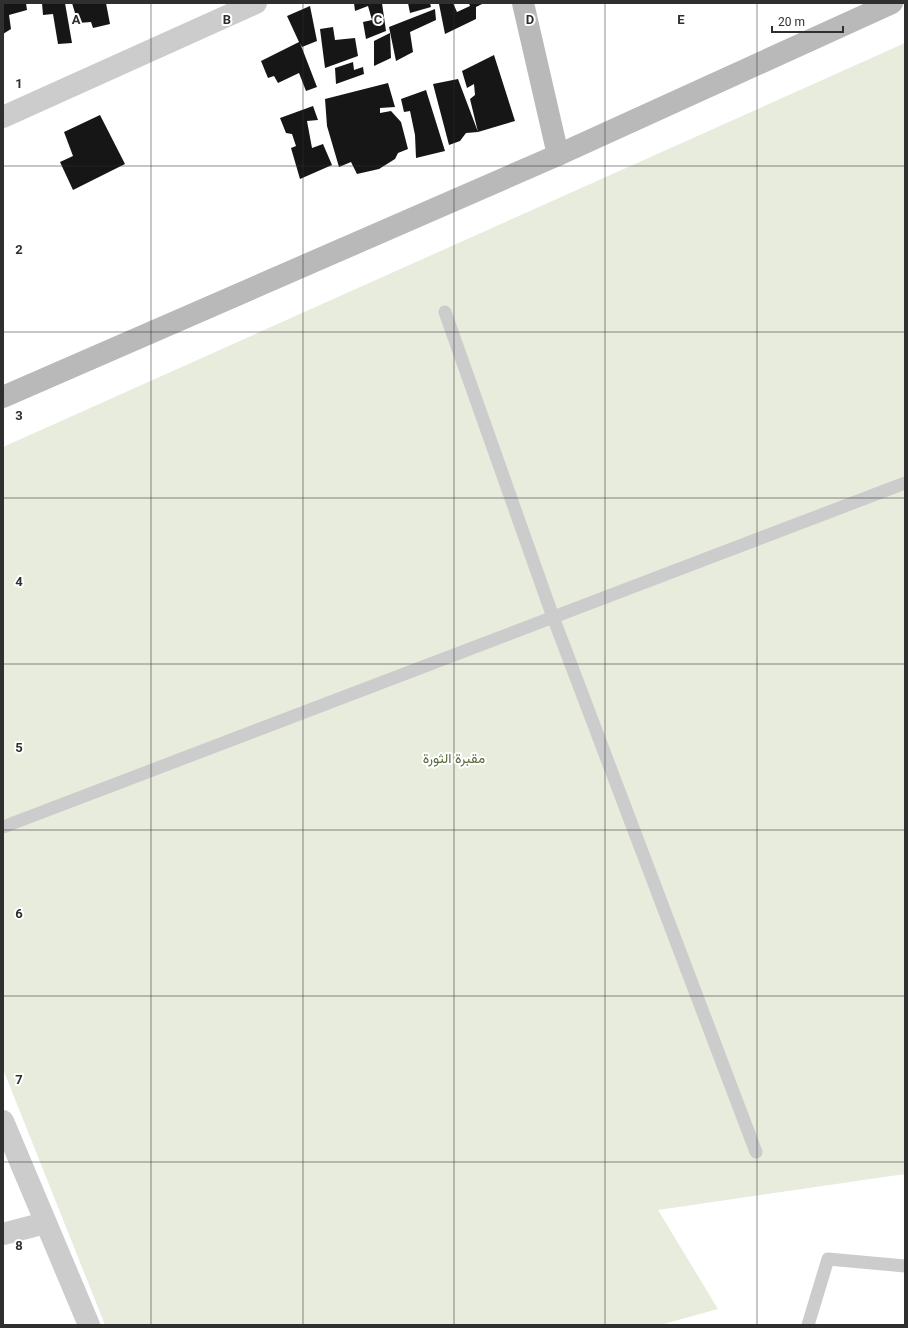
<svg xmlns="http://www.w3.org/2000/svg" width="908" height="1328" viewBox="0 0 908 1328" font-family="Roboto,Vazirmatn,sans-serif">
<rect width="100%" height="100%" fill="#fff"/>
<polygon fill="#e7ecdc" points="905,43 905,1174 658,1210 718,1309 660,1325 105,1325 3,1069 3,447"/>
<g fill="#161616">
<polygon points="3,3 26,3 27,10 9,15 11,29 3,34"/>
<polygon points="42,3 65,3 72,43 58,44 53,14 43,15"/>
<polygon points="72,3 106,3 110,24 93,28 91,22 78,23"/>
<polygon points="354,3 382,3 386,31 366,39 363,22 372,20 368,6 355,11"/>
<polygon points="408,3 430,3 431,7 410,13"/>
<polygon points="440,3 453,3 457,12 470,6 469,3 484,3 476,7 476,19 445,34 439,4"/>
<polygon points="310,6 317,41 302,47 300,43 317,87 306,91 299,73 278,83 274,76 268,78 261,61 299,42 287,16"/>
<polygon points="435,9 436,20 410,32 413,52 396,61 389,27"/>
<polygon points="333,27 335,40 355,38 358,56 325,68 320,29"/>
<polygon points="390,33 391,58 374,66 374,41"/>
<polygon points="494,55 515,121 478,132 466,133 460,141 449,145 433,84 458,79 478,132 470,99 475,95 474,84 467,88 462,71"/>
<polygon points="353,62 354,70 363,67 364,74 336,84 335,68"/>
<polygon points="388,83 395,107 380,108 380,113 391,111 401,122 408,149 398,153 395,159 379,169 357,174 351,162 339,167 327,126 325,99"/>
<polygon points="426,90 445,151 416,158 415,135 410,111 404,112 401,99"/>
<polygon points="313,106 318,120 307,121 312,148 323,144 332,165 300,179 291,148 296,146 292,134 286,133 280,118"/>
<polygon points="100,115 125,164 73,190 60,162 73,156 64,132"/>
</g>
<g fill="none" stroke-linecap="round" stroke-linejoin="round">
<g stroke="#ccc" stroke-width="13">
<polyline points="445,312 553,617 756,1152"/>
<polyline points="3,827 905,483"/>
<polyline points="808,1325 828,1259 905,1266"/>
</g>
<g stroke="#ccc" stroke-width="22">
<polyline points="3,117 256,3"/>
<polyline points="3,1121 89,1325"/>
<polyline points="3,1234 45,1223"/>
</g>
<g stroke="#b9b9b9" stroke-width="22">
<polyline points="523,3 558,155"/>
<polyline points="3,397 558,155 892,3"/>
</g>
</g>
<path fill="none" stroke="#2f2f2f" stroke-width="1" stroke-opacity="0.55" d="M151 3V1325M303 3V1325M454 3V1325M605 3V1325M757 3V1325M3 166H905M3 332H905M3 498H905M3 664H905M3 830H905M3 996H905M3 1162H905"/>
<g text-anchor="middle" stroke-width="4" stroke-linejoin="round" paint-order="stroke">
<g font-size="14" fill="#596b3c" stroke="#fff">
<text x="454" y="763">مقبرة الثورة</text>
</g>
</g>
<g font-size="13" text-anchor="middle" font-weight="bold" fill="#2f2f2f" stroke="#fff" stroke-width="4" stroke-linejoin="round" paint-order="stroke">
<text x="76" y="24">A</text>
<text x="227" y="24">B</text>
<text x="378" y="24">C</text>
<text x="530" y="24">D</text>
<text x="681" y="24">E</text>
<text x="19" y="88">1</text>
<text x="19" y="254">2</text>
<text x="19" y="420">3</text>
<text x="19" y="586">4</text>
<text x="19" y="752">5</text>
<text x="19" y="918">6</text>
<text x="19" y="1084">7</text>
<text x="19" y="1250">8</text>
</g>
<rect width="908" height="1328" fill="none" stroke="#2f2f2f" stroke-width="8"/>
<path d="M772 26v6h71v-6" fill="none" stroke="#2f2f2f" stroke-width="2"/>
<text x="778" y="26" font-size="12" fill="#2f2f2f" stroke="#ffffff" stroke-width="3" paint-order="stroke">20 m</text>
</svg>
